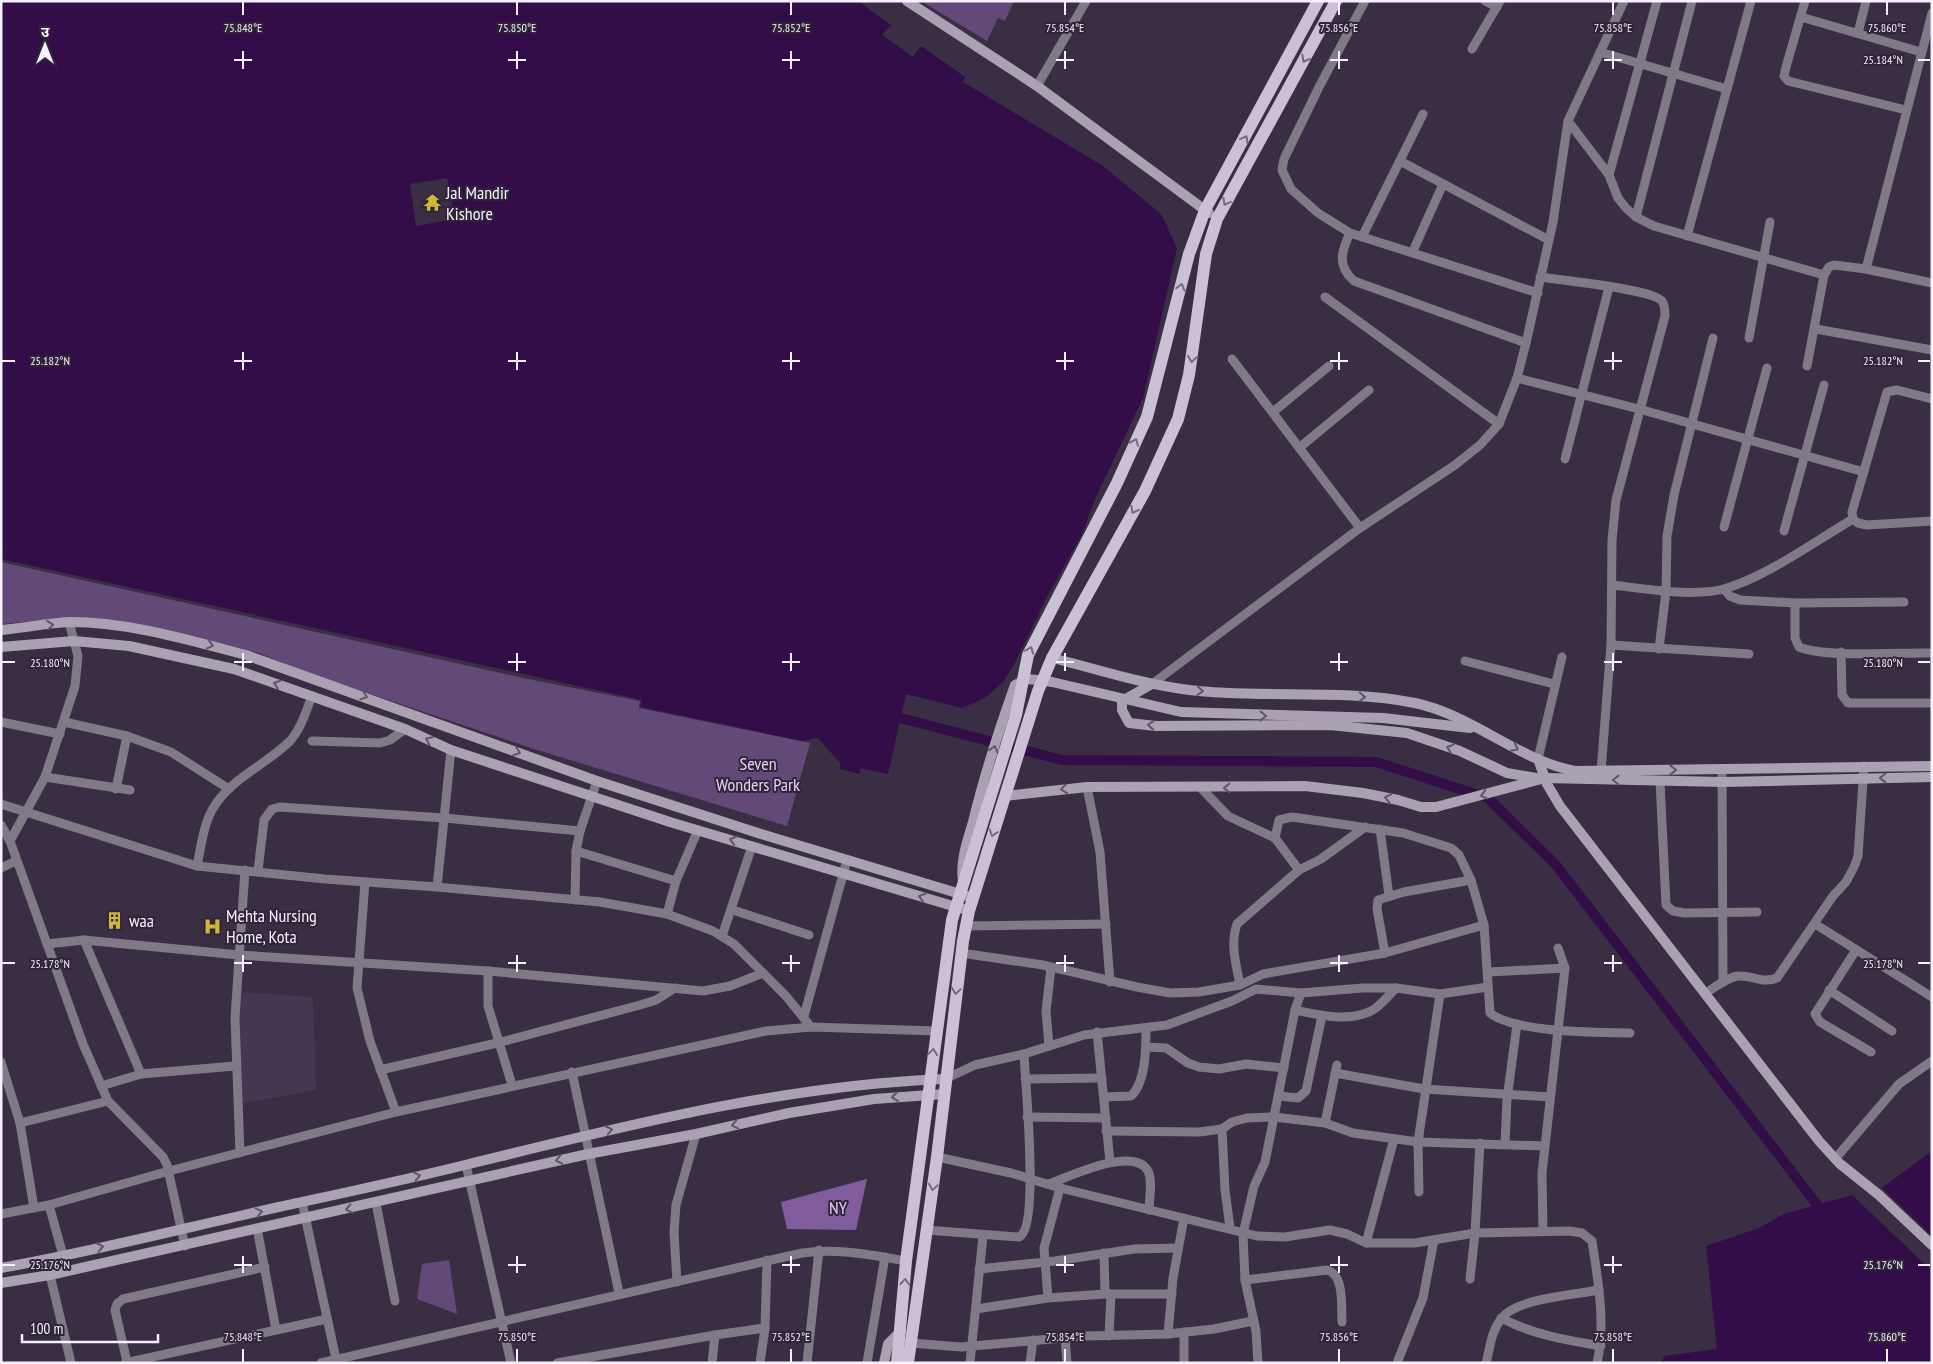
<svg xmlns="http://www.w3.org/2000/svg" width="1933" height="1364" viewBox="0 0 1933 1364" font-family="'PT Sans Narrow','Noto Sans Devanagari',sans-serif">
<rect width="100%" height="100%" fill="#392e43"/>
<polygon fill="#453651" points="240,992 313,997 316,1090 238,1104"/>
<g fill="#634978">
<polygon points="921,1 1014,1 1005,21 998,18 987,41"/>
<polygon points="1,562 528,679 640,701 639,708 810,743 787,826 534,749 311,674 259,653 184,634 69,618 1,624"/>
<polygon points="449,1260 457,1314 417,1299 422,1264"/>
</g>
<polygon fill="#805c9d" points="867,1179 856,1230 787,1229 781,1202"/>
<g fill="#320d48" fill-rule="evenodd">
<path d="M1 1H858L891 25 882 35 913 57 921 46 965 77 963 82 1103 166 1161 214 1177 248 1143 398 1095 499 1082 534 1048 595 1013 666 1003 682 985 698 962 708 906 694 888 774 860 768V774L840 769V763L818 738 803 741 640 707 642 700 1 559ZM447 178 455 219 416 226 410 184Z"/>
<polygon points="1932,1151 1932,1236 1882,1188"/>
<polygon points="1852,1195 1932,1271 1932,1363 1662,1363 1664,1356 1717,1349 1706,1246 1759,1228 1784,1214"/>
</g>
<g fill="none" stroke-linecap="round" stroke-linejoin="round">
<polyline stroke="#320d48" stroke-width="10" points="889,715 1062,760 1376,762 1488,798 1556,865 1825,1215"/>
<g stroke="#7f7a85" stroke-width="9">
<polyline points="1365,1 1320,85 1284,159 1282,170 1291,189 1318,213 1350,233 1538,293"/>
<polyline points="1485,1 1497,7"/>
<polyline points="1805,1 1786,67 1784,76 1788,81 1906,110"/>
<polyline points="1801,17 1921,52"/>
<polyline points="1858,33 1866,1"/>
<polyline points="1472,49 1500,1"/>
<polyline points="1600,52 1727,89"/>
<polyline points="1037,86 1086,1"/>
<polyline points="1568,121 1609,175 1618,198 1626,208 1636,217 1654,226 1824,275"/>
<polyline points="1400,161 1549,240"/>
<polyline points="1609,175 1657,1"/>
<polyline points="1636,217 1692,1"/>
<path d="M1350 233C1341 252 1337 266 1354 281L1526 343"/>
<polyline points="1687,236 1751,1"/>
<polyline points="1362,237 1423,114"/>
<polyline points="1413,251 1443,184"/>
<polyline points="1866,269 1932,13"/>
<path d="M1540 277C1560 280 1652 289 1662 301 1665 305 1665 312 1665 316L1616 500 1612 540 1611 645 1601 771"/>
<polyline points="1325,297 1499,424"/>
<polyline points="1816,329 1932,350"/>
<polyline points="1749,338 1770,222"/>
<polyline points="1232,359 1360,528"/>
<polyline points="1807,366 1824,275 1829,267 1834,265 1866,269 1932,283"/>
<polyline points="1517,378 1639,409 1864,472"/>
<polyline points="1932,399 1897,390 1887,392 1852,512 1853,519 1858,523 1867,525 1932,521"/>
<polyline points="1273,412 1329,366"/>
<polyline points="1299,448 1369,390"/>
<polyline points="1565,459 1609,287"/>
<polyline points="1724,527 1767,368"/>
<polyline points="1784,531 1824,385"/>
<path d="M1613 585C1645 589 1692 597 1724 589 1766 577 1814 542 1853 519"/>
<polyline points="1724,589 1730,596 1740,600 1795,603 1904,602"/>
<path d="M1795 603V638L1799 647C1825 658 1900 652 1932 653"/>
<polyline points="1611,645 1749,654"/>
<polyline points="1659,649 1666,591 1667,536 1674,495 1713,338"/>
<polyline points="1841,652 1842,695 1848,703 1932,703"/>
<polyline points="1465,661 1554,684"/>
<polyline points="1152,684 1360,528 1455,465 1480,445 1499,424 1517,378 1526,343 1553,222 1568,121 1624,1"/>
<polyline points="1,722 60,734"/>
<polyline points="64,722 127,736 171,752 229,789"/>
<polyline points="312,741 380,743 390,740 405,729"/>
<polyline points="1538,759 1562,657"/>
<polyline points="1722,770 1723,982"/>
<polyline points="45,777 130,790"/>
<polyline points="1660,781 1666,905 1673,911 1684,913 1757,912"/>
<polyline points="1087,787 1100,852 1110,982"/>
<polyline points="1200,787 1228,816 1275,838 1299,870"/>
<polyline points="116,789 127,736"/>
<polyline points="1,804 197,866 325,879 437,887 600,902 667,914 713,931 734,944 786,996 811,1027"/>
<polyline points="1,825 10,841 83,1044 108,1101 163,1157 167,1165 185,1246"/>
<polyline points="1380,829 1389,896"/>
<path d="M1275 838 1279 820 1292 817 1403 833 1451 848 1459 855 1471 880 1484 925 1490 1013C1515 1033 1598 1032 1630 1033"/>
<polyline points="10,841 45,777 75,686 78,656 69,622"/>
<polyline points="576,851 676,881"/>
<path d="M197 866C201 847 203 827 212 810 229 779 266 765 290 741 301 729 306 711 312 696"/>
<polyline points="1,868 16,861"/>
<polyline points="258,871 264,820 272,809 280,807 444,818 580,831"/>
<polyline points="365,882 357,988 370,1041 396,1112"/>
<polyline points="437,887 451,750"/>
<polyline points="575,900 576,851 580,831 597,781"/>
<polyline points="733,910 809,935"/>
<polyline points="667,914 676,881 698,830"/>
<polyline points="1815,924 1932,997"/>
<polyline points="966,926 1106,924"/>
<polyline points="722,936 752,846"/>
<polyline points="84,940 141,1074"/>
<polyline points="47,944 84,940 239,955 488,971 703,991 730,986 763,973"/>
<polyline points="1856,950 1815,1014 1820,1022 1871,1052"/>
<polyline points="961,953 1043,965 1137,987 1170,993 1199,992 1240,985 1263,974 1385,953 1484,925"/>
<polyline points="1385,953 1377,909 1378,900 1404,892 1471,880"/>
<polyline points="488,971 488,1006 512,1085"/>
<polyline points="1489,972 1565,968"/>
<path d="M1240 985C1236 964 1230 944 1237 924L1299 870 1321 859 1365 827"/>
<polyline points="1829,990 1892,1031"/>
<path d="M1706 993C1715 987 1726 978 1738 976 1752 975 1763 984 1777 978L1833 896 1846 882 1854 867 1858 856 1864 766"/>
<path d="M1295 1010C1320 1015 1349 1023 1373 1010 1381 1005 1389 995 1396 988"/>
<polyline points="804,1016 847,860"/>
<polyline points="1097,1032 1110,1162"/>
<polyline points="1049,1046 1046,1011 1051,968"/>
<polyline points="1146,1047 1166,1048 1188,1063 1199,1067 1219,1069 1246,1064 1284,1068"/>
<polyline points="1,1062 20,1123 34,1208"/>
<polyline points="380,1070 497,1043 640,1005 656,1000 675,988"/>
<polyline points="572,1072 619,1293"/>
<polyline points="1335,1073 1424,1089 1550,1097"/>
<polyline points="945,1079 975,1065 1024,1054 1084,1035 1167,1025 1232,1001 1256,989 1301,993 1363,988 1396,988 1440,994 1488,987"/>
<polyline points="1025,1079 1102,1078"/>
<polyline points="101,1086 141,1074 235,1066"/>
<polyline points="1279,1096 1298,1098 1306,1091 1322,1016"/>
<path d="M1104 1097 1131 1096C1146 1082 1146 1048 1146 1028"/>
<polyline points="1027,1117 1106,1118"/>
<polyline points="20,1123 108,1101"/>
<polyline points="1325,1123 1337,1065"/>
<polyline points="1222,1129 1225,1190 1230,1228"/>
<polyline points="1106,1131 1199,1132 1222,1129 1232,1122 1247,1118 1274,1117 1325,1123 1353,1133 1418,1142 1545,1146"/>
<polyline points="1505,1144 1507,1099 1517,1024"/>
<polyline points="240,1153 235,1018 245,870"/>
<path d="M937 1157 1011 1173 1060 1188 1257 1236 1285 1237 1330 1230 1347 1234 1366 1243H1415L1475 1233 1569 1231 1582 1233 1592 1241C1598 1281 1606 1323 1597 1363"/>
<polyline points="1835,1159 1899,1084 1932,1061"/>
<polyline points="466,1165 511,1363"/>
<path d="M1049 1184C1068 1177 1134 1145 1148 1171 1153 1181 1149 1199 1149 1210"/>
<polyline points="1419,1192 1418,1142 1440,994"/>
<polyline points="302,1202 336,1359"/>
<polyline points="376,1203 395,1301"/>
<polyline points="49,1205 67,1270"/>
<polyline points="1,1214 49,1205 169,1171 396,1112 766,1031 811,1027 936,1031"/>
<polyline points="257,1228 276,1330"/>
<path d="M926 1230 1019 1237C1040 1228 1025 1080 1024 1054"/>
<polyline points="1543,1231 1542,1173 1565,968 1558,948"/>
<polyline points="1366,1243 1394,1139"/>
<polyline points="1104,1253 1105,1294"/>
<polyline points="44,1260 50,1275 71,1363"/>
<polyline points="979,1269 1055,1261 1134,1249 1178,1248"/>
<polyline points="1470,1279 1475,1233 1480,1143"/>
<path d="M1245 1280 1327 1270C1345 1275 1341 1307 1342 1322"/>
<polyline points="677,1282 674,1232 676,1205 696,1134"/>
<polyline points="1048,1298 1044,1248 1060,1188"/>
<polyline points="976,1309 1048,1298 1105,1294 1172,1294"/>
<path d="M1501 1318C1534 1335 1565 1340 1601 1346"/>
<polyline points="1184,1332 1184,1363"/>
<polyline points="1168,1334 1173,1278 1184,1218"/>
<polyline points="1109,1336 1111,1294"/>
<polyline points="1065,1337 1067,1363"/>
<polyline points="911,1343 961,1347 1085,1336 1168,1334 1214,1329 1253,1321"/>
<polyline points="127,1362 115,1310 117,1304 123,1299 265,1267"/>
<polyline points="125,1363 327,1319"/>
<path d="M321 1363 802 1253C837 1248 872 1255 906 1261"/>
<polyline points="557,1363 715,1335 765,1328"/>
<polyline points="712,1363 715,1335"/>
<polyline points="760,1363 765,1328 767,1260"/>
<polyline points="807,1363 819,1250"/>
<polyline points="867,1363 885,1257"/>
<polyline points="970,1363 983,1236"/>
<polyline points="1030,1363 1033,1340"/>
<polyline points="1258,1363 1256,1331 1245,1280 1243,1234 1254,1186 1265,1162 1295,1010 1301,993"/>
<polyline points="1397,1363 1423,1298 1434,1240"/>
<path d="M1486 1363C1490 1348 1491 1332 1501 1319 1516 1298 1574 1295 1599 1290"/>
</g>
<g stroke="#aaa1b3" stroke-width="10">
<polyline points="907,1 1037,86 1209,213"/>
<path d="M1 630C24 628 47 623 70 622 129 622 189 640 246 655L597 781 761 834 967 896"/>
<polyline points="1,647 74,641 129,646 234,669 405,729 451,750 673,823 963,909"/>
<path d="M1052 658C1097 669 1142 684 1189 690 1263 699 1341 688 1415 703 1472 715 1518 760 1575 771L1932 766"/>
<polyline points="1152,684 1122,701 1122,710 1129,723 1156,726 1330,725 1407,733 1460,751 1507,773 1536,778"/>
<polyline points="1538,759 1547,784 1560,806 1819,1141 1839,1163 1879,1195 1932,1245"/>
<polyline points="1005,796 1087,787 1305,786 1363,793 1398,800 1421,807 1436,807 1545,778 1723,782 1932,777"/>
<path d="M963 882C960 861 967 842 973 822 984 776 999 730 1015 685L1028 679 1052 682 1181 712 1383 718 1470 728"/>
<path d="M1 1268C85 1253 169 1232 252 1213 324 1197 397 1182 469 1164 625 1126 784 1085 945 1079"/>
<polyline points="1,1283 50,1275 588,1154 696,1134 789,1113 874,1099 944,1094"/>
<polyline points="884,1363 888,1344 901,1331"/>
</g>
<g stroke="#ccc0d7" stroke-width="12">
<polyline points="897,1363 906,1261 952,920 1016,715 1028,655 1117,483 1147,417 1189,254 1205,210 1318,1"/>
<polyline points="908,1363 937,1157 963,941 969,911 1038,691 1052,658 1145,491 1178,419 1189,375 1206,254 1217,219 1336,1"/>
</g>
</g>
<defs><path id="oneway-chevron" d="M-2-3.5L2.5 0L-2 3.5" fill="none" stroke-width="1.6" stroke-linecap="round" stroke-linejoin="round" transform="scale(1.25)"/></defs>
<g stroke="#766a80">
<use href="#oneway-chevron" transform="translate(1305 59) rotate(119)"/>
<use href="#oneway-chevron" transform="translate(1245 139) rotate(-61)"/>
<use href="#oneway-chevron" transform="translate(1226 202) rotate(119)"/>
<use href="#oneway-chevron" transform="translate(1181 287) rotate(-75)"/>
<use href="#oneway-chevron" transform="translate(1192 359) rotate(98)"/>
<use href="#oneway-chevron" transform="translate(1135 442) rotate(-66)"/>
<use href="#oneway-chevron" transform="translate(1134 510) rotate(118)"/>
<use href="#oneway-chevron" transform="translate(1030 650) rotate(-69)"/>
<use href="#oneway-chevron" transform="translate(993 833) rotate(108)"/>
<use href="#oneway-chevron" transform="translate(956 991) rotate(98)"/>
<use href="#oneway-chevron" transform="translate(933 1052) rotate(-83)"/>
<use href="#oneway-chevron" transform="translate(933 1187) rotate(98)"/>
<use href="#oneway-chevron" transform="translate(905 1282) rotate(-86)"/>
</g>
<g stroke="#605669">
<use href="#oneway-chevron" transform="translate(50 625) rotate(-6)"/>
<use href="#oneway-chevron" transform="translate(210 645) rotate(15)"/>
<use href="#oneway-chevron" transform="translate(277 684) rotate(-161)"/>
<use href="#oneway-chevron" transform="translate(1200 691) rotate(4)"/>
<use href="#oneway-chevron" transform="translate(364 696) rotate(19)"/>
<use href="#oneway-chevron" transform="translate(1362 697) rotate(2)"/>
<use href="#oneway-chevron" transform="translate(1263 716) rotate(1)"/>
<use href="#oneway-chevron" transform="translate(1151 725) rotate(-175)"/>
<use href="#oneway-chevron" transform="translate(429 740) rotate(-155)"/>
<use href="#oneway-chevron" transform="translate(1450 748) rotate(-161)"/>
<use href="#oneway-chevron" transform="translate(1515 748) rotate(26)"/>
<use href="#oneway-chevron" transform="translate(994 749) rotate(-73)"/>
<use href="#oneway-chevron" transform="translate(517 752) rotate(20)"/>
<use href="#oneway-chevron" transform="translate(1673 770)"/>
<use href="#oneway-chevron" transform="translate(1883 778) rotate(179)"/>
<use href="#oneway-chevron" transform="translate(1616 780) rotate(-179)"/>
<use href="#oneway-chevron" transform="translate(1227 788) rotate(-180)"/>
<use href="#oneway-chevron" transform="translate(1064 789) rotate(173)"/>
<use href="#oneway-chevron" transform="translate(1484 795) rotate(165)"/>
<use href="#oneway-chevron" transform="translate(1388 798) rotate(-169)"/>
<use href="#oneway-chevron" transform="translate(733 840) rotate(-163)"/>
<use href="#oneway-chevron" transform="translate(922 897) rotate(-163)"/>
<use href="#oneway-chevron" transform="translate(895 1097) rotate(174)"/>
<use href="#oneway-chevron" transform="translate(735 1125) rotate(167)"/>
<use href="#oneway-chevron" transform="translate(609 1130) rotate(-12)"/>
<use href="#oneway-chevron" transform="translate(559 1160) rotate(168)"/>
<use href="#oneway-chevron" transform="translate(417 1176) rotate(-13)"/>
<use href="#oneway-chevron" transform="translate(349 1209) rotate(168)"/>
<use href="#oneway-chevron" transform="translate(259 1212) rotate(-13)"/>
<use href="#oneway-chevron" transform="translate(100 1247) rotate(-12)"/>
</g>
<path fill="none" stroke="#f7f0fe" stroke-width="2" d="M243 2V15M517 2V15M791 2V15M1065 2V15M1339 2V15M1613 2V15M1887 2V15M243 51V69M517 51V69M791 51V69M1065 51V69M1339 51V69M1613 51V69M234 60H252M508 60H526M782 60H800M1056 60H1074M1330 60H1348M1604 60H1622M1918 60H1930M243 352V370M517 352V370M791 352V370M1065 352V370M1339 352V370M1613 352V370M2 361H15M234 361H252M508 361H526M782 361H800M1056 361H1074M1330 361H1348M1604 361H1622M1918 361H1930M243 653V671M517 653V671M791 653V671M1065 653V671M1339 653V671M1613 653V671M2 662H15M234 662H252M508 662H526M782 662H800M1056 662H1074M1330 662H1348M1604 662H1622M1918 662H1930M243 955V972M517 955V972M791 955V972M1065 955V972M1339 955V972M1613 955V972M2 963H15M234 963H252M508 963H526M782 963H800M1056 963H1074M1330 963H1348M1604 963H1622M1918 963H1930M243 1256V1273M517 1256V1273M791 1256V1273M1065 1256V1273M1339 1256V1273M1613 1256V1273M2 1265H15M234 1265H252M508 1265H526M782 1265H800M1056 1265H1074M1330 1265H1348M1604 1265H1622M1918 1265H1930M243 1349V1362M517 1349V1362M791 1349V1362M1065 1349V1362M1339 1349V1362M1613 1349V1362M1887 1349V1362"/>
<defs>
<symbol id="temple-bare" viewBox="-9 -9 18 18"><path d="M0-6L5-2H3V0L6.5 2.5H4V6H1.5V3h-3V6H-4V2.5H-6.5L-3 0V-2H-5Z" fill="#cfb837" stroke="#2f2438" stroke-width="2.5" paint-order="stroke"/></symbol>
<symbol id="building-bare" viewBox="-9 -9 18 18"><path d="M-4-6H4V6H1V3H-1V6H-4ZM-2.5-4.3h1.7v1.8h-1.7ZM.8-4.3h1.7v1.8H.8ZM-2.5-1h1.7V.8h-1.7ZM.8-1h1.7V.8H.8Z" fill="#cfb837" stroke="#2f2438" stroke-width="2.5" paint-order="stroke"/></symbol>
<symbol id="hospital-bare" viewBox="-9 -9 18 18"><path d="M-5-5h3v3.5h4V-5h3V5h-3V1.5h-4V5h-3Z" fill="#cfb837" stroke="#2f2438" stroke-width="2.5" paint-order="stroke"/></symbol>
</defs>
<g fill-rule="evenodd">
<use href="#temple-bare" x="420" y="190" width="25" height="25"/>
<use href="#building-bare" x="102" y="908" width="25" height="25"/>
<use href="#hospital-bare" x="200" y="914" width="25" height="25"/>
</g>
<g text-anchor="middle" stroke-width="4" stroke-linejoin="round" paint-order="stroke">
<g font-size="18" fill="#f7f0fe" stroke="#2f2438" text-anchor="start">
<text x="446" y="199">Jal Mandir<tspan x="446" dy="21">Kishore</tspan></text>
<text x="226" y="922">Mehta Nursing<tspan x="226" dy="21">Home, Kota</tspan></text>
<text x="129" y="927">waa</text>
</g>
<g font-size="18" fill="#e6d3f8" stroke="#2f2438">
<text x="758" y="770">Seven<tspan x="758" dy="21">Wonders Park</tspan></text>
<text x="838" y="1214">NY</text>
</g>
</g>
<g font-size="12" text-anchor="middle" fill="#f7f0fe" stroke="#2f2438" stroke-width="4" stroke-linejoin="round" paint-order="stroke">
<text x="243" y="32">75.848°E</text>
<text x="517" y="32">75.850°E</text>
<text x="791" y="32">75.852°E</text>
<text x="1065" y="32">75.854°E</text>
<text x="1339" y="32">75.856°E</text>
<text x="1613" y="32">75.858°E</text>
<text x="1887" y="32">75.860°E</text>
<text x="1883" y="64">25.184°N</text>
<text x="50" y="365">25.182°N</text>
<text x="1883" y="365">25.182°N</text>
<text x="50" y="667">25.180°N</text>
<text x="1883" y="667">25.180°N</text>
<text x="50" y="968">25.178°N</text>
<text x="1883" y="968">25.178°N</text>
<text x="50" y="1269">25.176°N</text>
<text x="1883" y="1269">25.176°N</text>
<text x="243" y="1341">75.848°E</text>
<text x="517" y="1341">75.850°E</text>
<text x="791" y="1341">75.852°E</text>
<text x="1065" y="1341">75.854°E</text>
<text x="1339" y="1341">75.856°E</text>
<text x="1613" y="1341">75.858°E</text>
<text x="1887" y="1341">75.860°E</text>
</g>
<rect width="1933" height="1364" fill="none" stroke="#f7f0fe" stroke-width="5"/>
<g transform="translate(45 45)" stroke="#2f2438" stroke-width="4" paint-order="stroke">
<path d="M0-4L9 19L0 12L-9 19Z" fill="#f7f0fe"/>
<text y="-8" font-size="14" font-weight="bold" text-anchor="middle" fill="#f7f0fe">उ</text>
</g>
<path d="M22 1334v8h136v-8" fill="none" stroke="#f7f0fe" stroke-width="2.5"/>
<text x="30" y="1334" font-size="15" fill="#f7f0fe" stroke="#2f2438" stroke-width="4" paint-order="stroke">100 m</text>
</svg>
